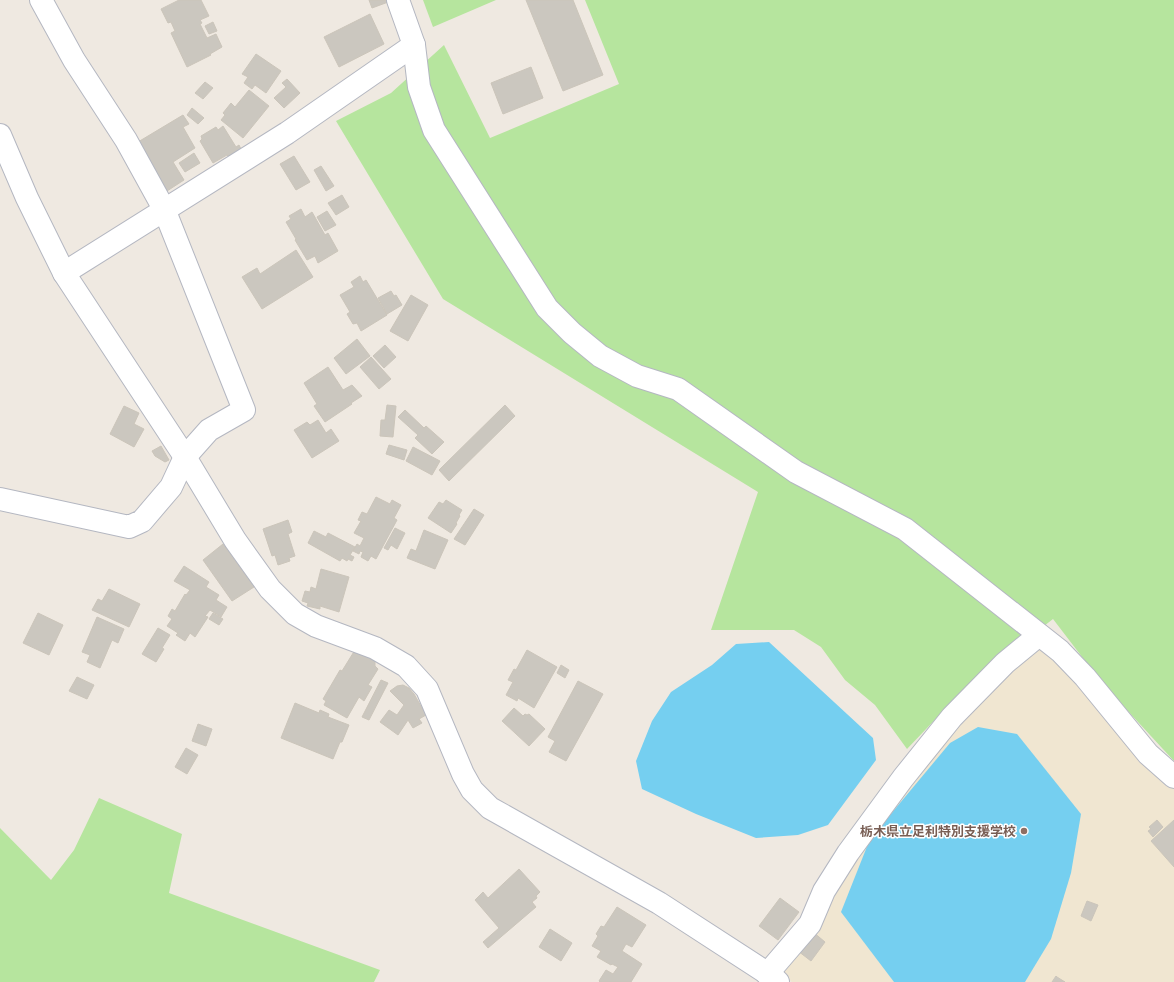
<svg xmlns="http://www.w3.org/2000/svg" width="1174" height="982" viewBox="0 0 1174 982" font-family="'Open Sans','Noto Sans JP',sans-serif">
<rect width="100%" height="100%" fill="#efe9e1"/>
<polygon fill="#f0e6d1" points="1043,648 1068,673 1144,762 1174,788 1174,982 792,982 780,971 818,926 847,873 906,783 1021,658"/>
<g fill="#b6e59e">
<polygon points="423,0 496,0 433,27"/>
<polygon points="585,0 1174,0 1174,761 1102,683 1053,619 967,686 907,749 875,705 845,680 821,647 794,630 711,630 758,492 443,299 336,121 391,93 444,45 490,138 619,84"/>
<polygon points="99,798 182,834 169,893 380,970 374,982 0,982 0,828 51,880 74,850"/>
</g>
<g fill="#75cff0">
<polygon points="769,642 873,738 876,760 828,825 798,835 756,838 696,814 642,789 636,761 652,721 671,692 712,665 736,644"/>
<polygon points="978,727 1017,734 1081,814 1071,873 1051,939 1025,982 894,982 841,912 870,839 950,743"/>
</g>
<g fill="#cbc7bf" stroke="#cbc5ba">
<polygon points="179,0 201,0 209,16 200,20 202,23 200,24 207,38 216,34 222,47 210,54 211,55 187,67 171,33 175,31 171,22 168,23 161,9"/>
<polygon points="369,0 390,0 391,1 372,8"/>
<polygon points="526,0 573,0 603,75 563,91"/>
<polygon points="370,14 384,44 339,67 324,37"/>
<polygon points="213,22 217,31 209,34 205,26"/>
<polygon points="256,54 281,71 266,93 255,85 252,89 244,83 248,77 242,74"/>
<polygon points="531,67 543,98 503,114 491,83"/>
<polygon points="287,79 300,93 284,108 274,98 286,87 282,83"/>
<polygon points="205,82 213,88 203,99 195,93"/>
<polygon points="249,90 269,106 243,138 221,120 225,115 223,113 231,103 235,107"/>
<polygon points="192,108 204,118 198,124 187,115"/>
<polygon points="183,115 189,124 183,127 195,148 173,162 184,180 167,191 138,142"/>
<polygon points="223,126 236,147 239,145 241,149 229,157 227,155 213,163 200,141 202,139 201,136 216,127 218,130"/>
<polygon points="194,153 200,163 185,172 179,163"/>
<polygon points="294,156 310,182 296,190 280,164"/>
<polygon points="321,166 334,186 326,191 314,170"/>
<polygon points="342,195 349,207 336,215 328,203"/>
<polygon points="301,209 305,217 312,212 325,235 328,233 338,251 318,263 315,256 307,260 295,240 296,239 286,222 291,219 289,216"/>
<polygon points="327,211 336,225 325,231 317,217"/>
<polygon points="296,250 313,277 262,309 242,277 257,268 260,274"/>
<polygon points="360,276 363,282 366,280 387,315 361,331 357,323 353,324 347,314 350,312 340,295 354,287 351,282"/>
<polygon points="391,291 394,296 396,295 402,305 387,314 378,298"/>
<polygon points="411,295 428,305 408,341 390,331"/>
<polygon points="357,339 370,356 346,374 334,358"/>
<polygon points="385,345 396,357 384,368 373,356"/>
<polygon points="371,357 391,379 379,389 360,367"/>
<polygon points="328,367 343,390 352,385 362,396 351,403 352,404 325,422 314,406 317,404 304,383"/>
<polygon points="387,405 396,406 393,437 380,436 381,420 385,420"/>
<polygon points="505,405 515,416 449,481 439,470"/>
<polygon points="124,406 139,413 134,424 144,429 134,447 110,434"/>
<polygon points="405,410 424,428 426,426 444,442 432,454 415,438 418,435 398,417"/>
<polygon points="318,420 326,433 331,429 339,441 312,458 294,430 307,422 310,425"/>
<polygon points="389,445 407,450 404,460 386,454"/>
<polygon points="161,446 169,460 165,462 155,456 152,451"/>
<polygon points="413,447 440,461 432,475 406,461"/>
<polygon points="376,497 390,504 392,500 401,505 394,518 397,520 376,559 371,556 368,561 361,557 363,552 360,551 359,554 353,551 357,544 360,546 364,538 354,533 361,521 358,520 362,512 367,514"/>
<polygon points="446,500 462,510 459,515 460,516 456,523 457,524 451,533 428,518 439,502 443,504"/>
<polygon points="474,509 484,515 465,545 454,539"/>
<polygon points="288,520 292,532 288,534 295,556 289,558 290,561 278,565 275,555 272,556 263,529"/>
<polygon points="395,528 405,533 397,549 391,545 388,550 384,548"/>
<polygon points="424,530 448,540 435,569 407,558 411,549 416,551"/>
<polygon points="314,531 326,537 328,533 355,547 350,555 354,557 352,561 348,559 347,561 342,558 340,561 308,543"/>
<polygon points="223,544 254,587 232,601 203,560"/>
<polygon points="184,566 209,582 206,587 219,595 216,600 227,607 221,617 210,610 205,616 208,617 195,637 190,633 185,641 176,635 178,633 167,626 172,619 168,616 172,609 175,611 185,594 186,595 190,590 174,581"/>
<polygon points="321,569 349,577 339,612 320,606 320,609 307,606 308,603 302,601 305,591 310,592 311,587 316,589"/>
<polygon points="109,589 140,604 129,627 92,610 98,599 102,601"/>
<polygon points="38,613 63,625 49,655 23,643"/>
<polygon points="213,613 223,619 219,625 209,619"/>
<polygon points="97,617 124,629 118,643 112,640 100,668 87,662 90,655 82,652"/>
<polygon points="158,628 170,635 162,648 164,649 156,662 142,654"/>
<polygon points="355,650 375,661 375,666 378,669 368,685 372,687 364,701 359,697 347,718 324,705 326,701 323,699 340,670 342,671"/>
<polygon points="527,650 557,667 534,708 518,698 517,701 506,695 513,682 508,680 514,669 516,670"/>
<polygon points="561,665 569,670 565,678 557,673"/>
<polygon points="77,677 94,685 87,699 69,691"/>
<polygon points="381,680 388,683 369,720 362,717"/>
<polygon points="578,681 603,694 566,761 549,752 555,741 548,737"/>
<polygon points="403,685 409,688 414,694 426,715 419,719 422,723 413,728 408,720 398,735 380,722 389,710 397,715 404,705 390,691 397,686"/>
<polygon points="295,703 319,713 320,710 329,714 328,717 349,725 342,742 340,742 333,759 281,738"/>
<polygon points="514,708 523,716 525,714 527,715 529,714 545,729 529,746 502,721"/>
<polygon points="198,724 212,729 206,746 192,741"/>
<polygon points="186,748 198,755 187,774 175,767"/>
<polygon points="1157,820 1163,827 1153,837 1148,831 1151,829 1149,827"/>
<polygon points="1174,820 1174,867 1151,841"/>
<polygon points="519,869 540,892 536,896 537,898 532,902 536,907 488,948 483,942 499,928 475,900 483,892 488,898"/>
<polygon points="780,898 799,912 778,940 759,926"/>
<polygon points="1087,901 1098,905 1091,921 1081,916"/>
<polygon points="617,907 646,925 632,947 626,944 622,951 642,964 631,982 600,982 599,981 606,970 613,974 618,967 612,964 611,965 597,957 601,951 592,946 598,936 596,934 601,926 604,927"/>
<polygon points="550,929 572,943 561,961 539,947"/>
<polygon points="813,932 825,942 811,961 798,951"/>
<polygon points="1056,976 1057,977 1065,982 1052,982"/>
</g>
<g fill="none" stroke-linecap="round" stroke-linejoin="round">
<defs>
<g id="street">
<polyline points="414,45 419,87 434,130 547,308 572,333 600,356 637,376 678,389 796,472 905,529 1060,651 1085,677 1148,754 1174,777"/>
<polyline points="64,273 287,133 414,45 398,0"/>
<polyline points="185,457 235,540 270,589 295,614 316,626 375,648 406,666 427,689 463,774 472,790 490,808 659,903 773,977 778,982"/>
<polyline points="0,499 129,527 142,521 171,487 185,457 209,430 244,410 164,209 126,140 74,60 41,0"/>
<polyline points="767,974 810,924 824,891 848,853 903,778 952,717 1005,663 1039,635"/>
</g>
<polyline id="secondary" points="0,135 27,198 64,273 185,457"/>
</defs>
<use href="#street" stroke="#b4b7c1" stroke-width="24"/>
<use href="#secondary" stroke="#b4b7c1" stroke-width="24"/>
<use href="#street" stroke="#fff" stroke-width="22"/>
<use href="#secondary" stroke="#fff" stroke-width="22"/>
</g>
<circle fill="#8d6e63" stroke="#fff" stroke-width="1.5" cx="1024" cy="831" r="4"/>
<g text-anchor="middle" stroke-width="3" stroke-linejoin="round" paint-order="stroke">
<g font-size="13" font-weight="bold" fill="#785e54" stroke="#fff" text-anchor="end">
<text x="1016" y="836">栃木県立足利特別支援学校</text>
</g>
</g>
</svg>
